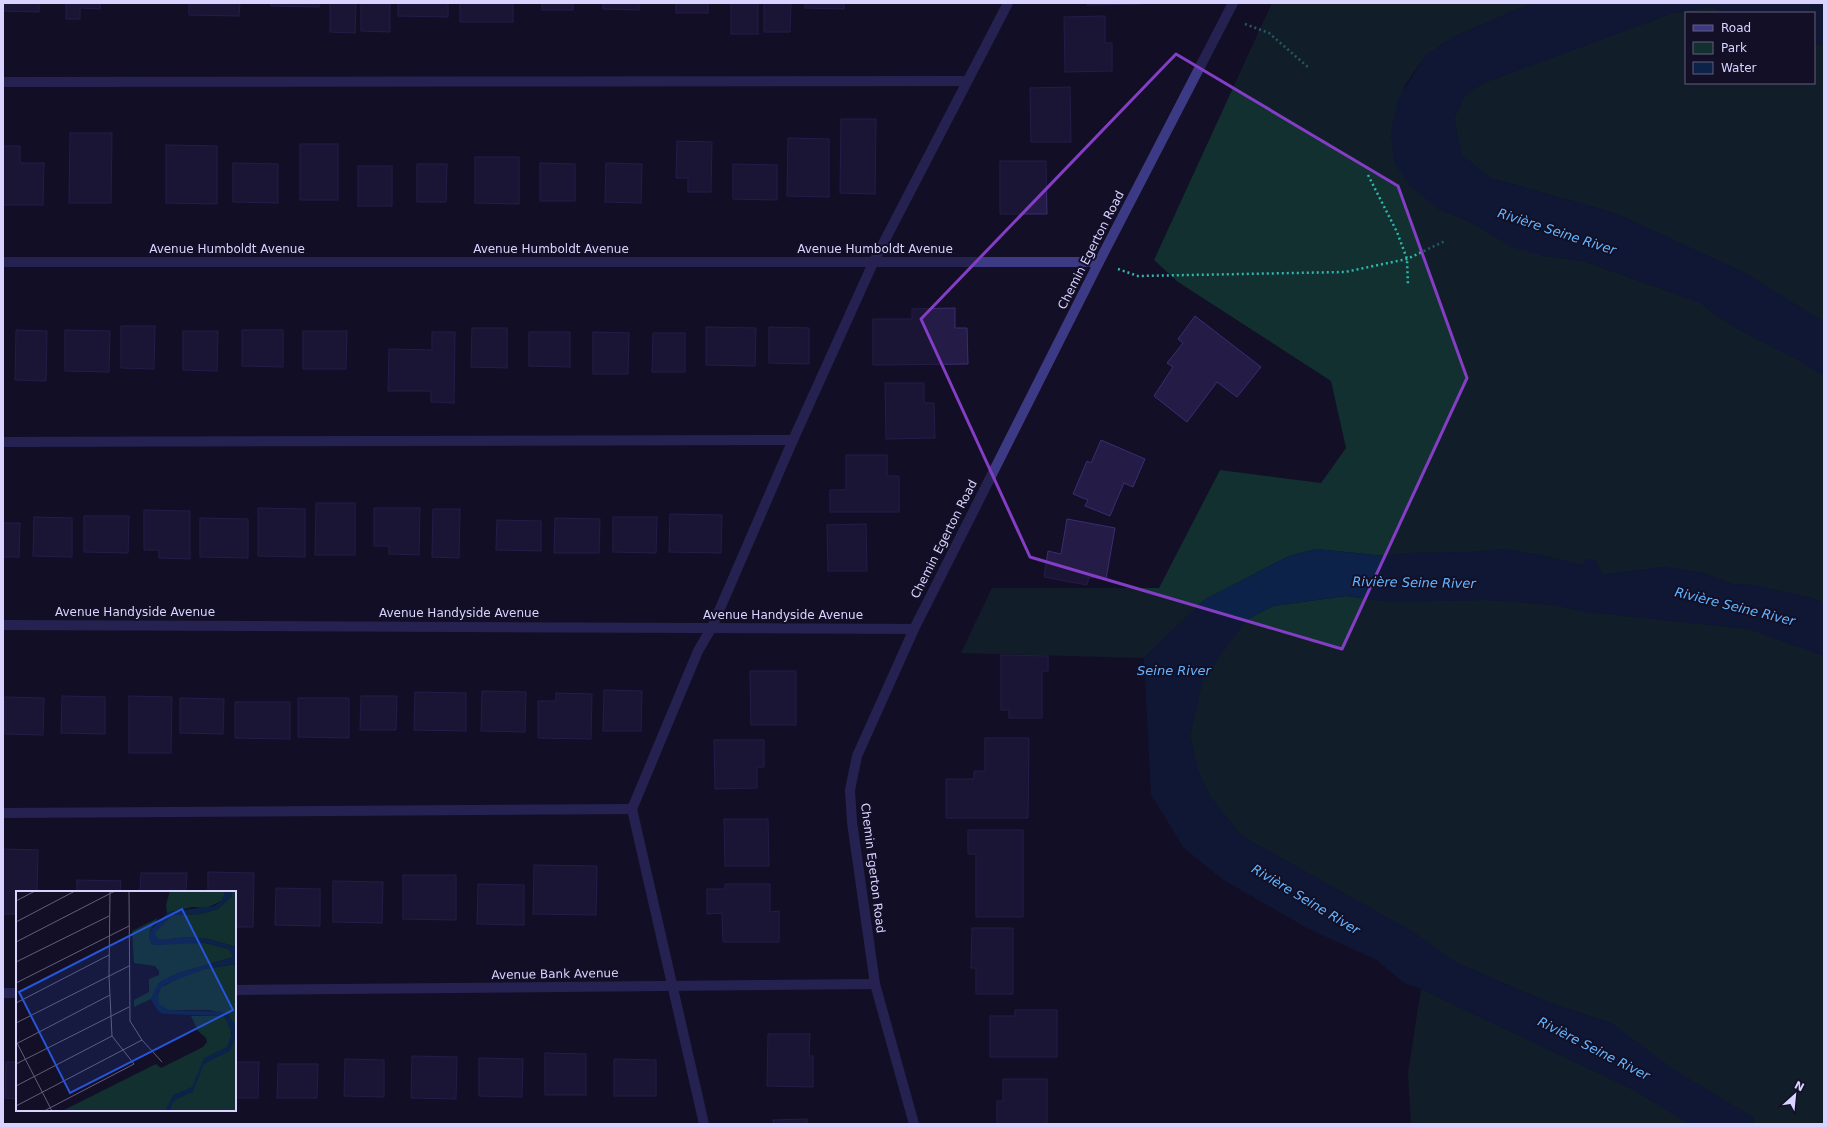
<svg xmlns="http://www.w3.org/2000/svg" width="1827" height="1127" viewBox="0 0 1827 1127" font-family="'DejaVu Sans',sans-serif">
<rect width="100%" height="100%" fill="#130f26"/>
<g fill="#12302f">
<path d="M1272 3H1532L1455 36 1425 56 1405 85 1391 132 1394 162 1438 209 1471 222 1490 234 1544 256 1583 261 1701 303C1730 328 1756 338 1789 355 1801 361 1812 369 1824 376V603L1812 598 1752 585 1732 584 1703 573 1663 567 1602 575 1595 559 1581 565 1541 555 1503 549 1470 552 1408 553 1385 556 1316 549 1289 556 1204 600 1144 658 961 653 992 588H1159L1220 470 1321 483 1346 448 1331 381 1178 282 1154 260Z"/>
<polygon points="1710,7 1727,13 1686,13 1686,83 1814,83 1814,43 1824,46 1824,322 1745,273 1615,213 1490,178 1462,155 1454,119 1464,97 1481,84 1673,13"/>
<polygon points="1346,596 1390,602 1488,600 1555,605 1586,612 1749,629 1824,656 1824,1124 1754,1124 1754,1118 1674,1070 1611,1023 1550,1003 1455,962 1413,932 1242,836 1211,798 1198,770 1190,736 1203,679 1246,620 1273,606"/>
<polygon points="1421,989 1636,1091 1689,1124 1411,1124 1408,1073"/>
</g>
<g fill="#0c2248">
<path d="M1532 3H1819L1824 5V46L1814 43V13H1727L1710 7 1673 13 1481 84 1464 97 1454 119 1462 155 1490 178 1615 213 1745 273 1824 322V376C1812 369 1801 361 1789 355 1756 338 1730 328 1701 303L1583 261 1544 256 1511 247 1471 222 1438 209 1409 185 1394 162 1391 132 1397 101 1425 56 1455 36Z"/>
<polygon points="1316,549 1385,556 1408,553 1470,552 1503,549 1541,555 1581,565 1586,559 1595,559 1603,575 1663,567 1703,573 1732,584 1752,585 1812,598 1824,603 1824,656 1749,629 1586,612 1555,605 1488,600 1390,602 1346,596 1273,606 1246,620 1203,679 1190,736 1198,770 1211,798 1242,836 1413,932 1455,962 1550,1003 1611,1023 1674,1070 1754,1118 1754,1124 1689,1124 1636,1091 1421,989 1404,983 1377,960 1309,929 1222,879 1183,847 1151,794 1144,658 1204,600 1289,556"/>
</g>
<g fill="#241b47" stroke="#3b2d73">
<polygon points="3,3 39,3 39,12 3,11"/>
<polygon points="66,3 100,3 100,9 80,8 80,19 66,19"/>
<polygon points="189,3 240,3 239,16 189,15"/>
<polygon points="271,3 319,3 319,7 271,6"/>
<polygon points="330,3 356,3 355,33 330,32"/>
<polygon points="361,3 390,3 390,32 361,31"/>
<polygon points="398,3 448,3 448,17 398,16"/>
<rect x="460" y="3" width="53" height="19"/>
<rect x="542" y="3" width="31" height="7"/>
<polygon points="603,3 639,3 639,10 603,9"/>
<rect x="676" y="3" width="32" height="10"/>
<rect x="731" y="3" width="27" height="31"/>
<polygon points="764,3 791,3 790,32 764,32"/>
<polygon points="805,3 844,3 844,9 805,8"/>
<polygon points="1087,3 1143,3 1143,4 1087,5"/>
<polygon points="1105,16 1105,43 1112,43 1112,71 1065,72 1064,17"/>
<polygon points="1070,87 1071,142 1031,142 1030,88"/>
<polygon points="841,119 876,119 875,194 840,193"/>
<polygon points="70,133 112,133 111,203 69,203"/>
<polygon points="788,138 829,139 829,197 787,196"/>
<polygon points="677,141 712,142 711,192 688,192 688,178 676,178"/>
<rect x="300" y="144" width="38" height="56"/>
<polygon points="166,145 217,146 217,204 166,203"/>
<polygon points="3,146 20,146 20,163 44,163 43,205 3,205"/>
<polygon points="475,157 519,157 519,204 475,203"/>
<polygon points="1000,161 1046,161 1047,214 1000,214"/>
<polygon points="233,163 278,164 278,203 233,202"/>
<polygon points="540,163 575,164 575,201 540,201"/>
<polygon points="606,163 642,164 641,203 605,202"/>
<polygon points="417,164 447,164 446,202 417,202"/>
<polygon points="733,164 777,165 777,200 733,199"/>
<rect x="358" y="166" width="34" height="40"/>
<polygon points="955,308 955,328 967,328 968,364 873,365 873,319 912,319 912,309"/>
<polygon points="1195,316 1261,367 1237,397 1217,382 1187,422 1154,396 1173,367 1167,363 1183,343 1178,339"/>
<polygon points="121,326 155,326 154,369 121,368"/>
<polygon points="706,327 756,328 755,366 706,365"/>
<polygon points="769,327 809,328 809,364 769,363"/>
<polygon points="472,328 507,328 507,368 471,367"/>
<polygon points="16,330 47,331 46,381 15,380"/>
<polygon points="65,330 110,331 109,372 65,371"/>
<polygon points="242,330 283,330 283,367 242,366"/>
<polygon points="183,331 218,331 217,371 183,370"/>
<polygon points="303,331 347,331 346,369 303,369"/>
<polygon points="432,332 455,332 454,403 431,402 431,391 388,391 389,349 432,350"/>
<polygon points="529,332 570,332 570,367 529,366"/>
<polygon points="593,332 629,333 628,374 593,374"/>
<polygon points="653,333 685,333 685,372 652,372"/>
<polygon points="885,383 924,383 924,403 934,403 935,438 886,439"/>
<polygon points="1101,440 1145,459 1133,487 1124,483 1110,516 1085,506 1088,500 1073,494 1087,461 1091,463"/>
<polygon points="846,455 887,455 887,476 899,476 899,512 830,512 830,490 846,490"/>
<polygon points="316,503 355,503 355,555 315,555"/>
<polygon points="258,508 305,509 305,557 258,556"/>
<polygon points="374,508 420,508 419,555 389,554 389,546 374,546"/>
<polygon points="433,509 460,509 459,558 432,557"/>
<polygon points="144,510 190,511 190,559 159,558 159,550 144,550"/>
<polygon points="670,514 722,515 721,553 669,552"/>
<polygon points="84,516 129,516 128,553 84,552"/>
<polygon points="34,517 72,518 72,557 33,556"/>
<polygon points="613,517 657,517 656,553 613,552"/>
<polygon points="200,518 248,519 248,558 200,557"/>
<polygon points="555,518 600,519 599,553 554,553"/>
<polygon points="1067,519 1115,528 1106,579 1089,577 1087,585 1044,577 1048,551 1061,554"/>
<polygon points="497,520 541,521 541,551 496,550"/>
<polygon points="3,523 20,523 19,557 3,557"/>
<polygon points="866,524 867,571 828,571 827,525"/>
<polygon points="1001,655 1048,656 1048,671 1042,671 1042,718 1009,718 1009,710 1001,710"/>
<polygon points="750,671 796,671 796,725 751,725"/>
<polygon points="604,690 642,691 641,731 603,731"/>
<polygon points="482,691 526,692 525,732 481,731"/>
<polygon points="415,692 466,693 466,731 414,730"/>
<polygon points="556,693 592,694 591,739 538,738 538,701 556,701"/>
<polygon points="62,696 105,697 105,734 61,733"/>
<polygon points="129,696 172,697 171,753 129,753"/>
<polygon points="361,696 397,696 396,730 360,730"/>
<polygon points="5,697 44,698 43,735 5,734"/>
<polygon points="180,698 224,699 223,734 180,733"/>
<polygon points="298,698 349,698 349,738 298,737"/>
<polygon points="235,702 290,702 290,739 235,738"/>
<polygon points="985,738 1029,738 1028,818 946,818 946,779 974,779 974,771 985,771"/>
<polygon points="714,740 764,740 764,767 757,767 757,788 715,789"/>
<polygon points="724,819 768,819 769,866 725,866"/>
<polygon points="968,830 1023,830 1023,917 976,917 976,854 968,854"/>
<polygon points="3,849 38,850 37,892 17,892 17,914 3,914"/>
<polygon points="534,865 597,866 596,915 533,914"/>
<polygon points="208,872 254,873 253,927 235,927 235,892 208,892"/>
<polygon points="141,873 187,873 186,892 140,892"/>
<polygon points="403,875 456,875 456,920 403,919"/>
<polygon points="77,880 121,881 120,892 77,892"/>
<polygon points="333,881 383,882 382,923 333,922"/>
<polygon points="478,884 524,885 524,925 477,924"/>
<polygon points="725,884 770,884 770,912 779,911 779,942 723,942 722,913 707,914 707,889 725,889"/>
<polygon points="276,888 320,889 320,926 275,925"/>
<polygon points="972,928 1013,928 1013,994 976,994 976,968 971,968"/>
<polygon points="1015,1010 1057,1010 1057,1057 990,1057 990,1016 1015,1016"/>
<polygon points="768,1034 810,1034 809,1056 813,1056 813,1087 767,1086"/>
<polygon points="545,1053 586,1054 586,1095 545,1095"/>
<polygon points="412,1056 457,1057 456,1099 411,1098"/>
<polygon points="479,1058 523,1059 522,1097 479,1096"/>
<polygon points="345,1059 384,1060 384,1097 344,1096"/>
<polygon points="614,1059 656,1060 656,1096 614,1096"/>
<polygon points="6,1062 17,1062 17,1099 5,1098"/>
<polygon points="235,1062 259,1062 258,1098 235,1098"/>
<polygon points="278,1064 318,1064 317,1098 277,1098"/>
<polygon points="1003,1079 1047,1079 1047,1124 997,1124 997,1101 1003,1101"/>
<polygon points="807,1119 807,1124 774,1124 773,1120"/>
</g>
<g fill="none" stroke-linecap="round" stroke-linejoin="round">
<g stroke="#2fb8b0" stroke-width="2.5" stroke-dasharray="2 3" stroke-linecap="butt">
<polyline points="1245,24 1269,33 1309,68"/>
<polyline points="1368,175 1397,232 1407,259 1408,286"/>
<polyline points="1118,269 1138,276 1345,272 1407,259 1445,241"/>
</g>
<g stroke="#3d3a85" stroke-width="10">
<polyline points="3,82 967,81"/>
<polyline points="3,442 793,440"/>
<polyline points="3,813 632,809"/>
<polyline points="704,1124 632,809 698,651 712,627 793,440 873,263 1008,3"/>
</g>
<g stroke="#3d3a85" stroke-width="10">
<polyline points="3,262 1099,262"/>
<polyline points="3,625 914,629"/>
<polyline points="235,990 875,984"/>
<polyline points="3,993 17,993"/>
<polyline points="914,1124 875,984 852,822 850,790 857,756 914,629 1099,262 1233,3"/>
</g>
</g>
<path d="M0 0H1827V1127H0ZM1176 54 1398 186 1467 378 1342 649 1030 557 921 319Z" fill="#130f26" fill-opacity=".55" fill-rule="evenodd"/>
<path fill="none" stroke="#843dc5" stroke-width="3" stroke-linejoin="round" d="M1176 54 1398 186 1467 378 1342 649 1030 557 921 319Z"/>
<g text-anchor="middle" stroke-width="4" stroke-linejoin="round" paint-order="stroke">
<g font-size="12" fill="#d9d4ff" stroke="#130f26">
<text x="227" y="253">Avenue Humboldt Avenue</text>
<text x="551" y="253">Avenue Humboldt Avenue</text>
<text x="875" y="253">Avenue Humboldt Avenue</text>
<text transform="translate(1091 250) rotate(-63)" y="4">Chemin Egerton Road</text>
<text transform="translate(944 539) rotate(-63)" y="4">Chemin Egerton Road</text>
<text x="135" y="616">Avenue Handyside Avenue</text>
<text x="459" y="617">Avenue Handyside Avenue</text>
<text x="783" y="619">Avenue Handyside Avenue</text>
<text transform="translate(873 868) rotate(83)" y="4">Chemin Egerton Road</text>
<text transform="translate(555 974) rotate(-1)" y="4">Avenue Bank Avenue</text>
</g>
<g font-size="13" font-style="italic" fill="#62b6ff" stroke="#130f26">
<text transform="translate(1557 231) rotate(18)" y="5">Rivière Seine River</text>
<text transform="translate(1414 582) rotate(1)" y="5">Rivière Seine River</text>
<text transform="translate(1735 606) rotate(14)" y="5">Rivière Seine River</text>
<text x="1174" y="675">Seine River</text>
<text transform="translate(1306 899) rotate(31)" y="5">Rivière Seine River</text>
<text transform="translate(1594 1048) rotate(27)" y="5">Rivière Seine River</text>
</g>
</g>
<g transform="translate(16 891)">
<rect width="220" height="220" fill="#130f26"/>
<path d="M154 0H209V2L206 10 190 17 176 16 151 22 150 14ZM216 0H220V56L193 48 171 46 144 49 138 46 139 41 156 24 184 23 202 18 215 6ZM142 27 133 41 135 52 141 54 169 51 189 52 213 58 218 66 162 82 143 92 135 108 118 116V109L133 101V88L143 84V80L139 75 118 72 116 40ZM220 73V220H46L140 173 145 177 187 156 191 151 190 147 182 140 175 125H208L213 130 216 145 219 143V134L211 123 193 119H152L143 113 141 107 144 97 163 87 188 78Z" fill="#12302f"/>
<path d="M209 0H216V5L202 18 184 23 156 24 138 43 144 49 171 46 193 48 220 56V73L188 78 150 93 142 100 143 113 152 119 211 121 219 134 220 145 214 160 188 173 177 201 161 208 156 213 154 220H149L157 204 176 196 188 167 211 156 216 142 208 125 147 123 142 120 135 108 138 100 145 90 162 82 218 66 213 58 189 52 137 54 133 48V41L152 21 198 15 206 10Z" fill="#0c2248"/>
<path fill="none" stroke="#625e7d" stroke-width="1" d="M113 0 114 130 126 149 146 171M0 10 19 0M0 31 59 0M0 51 99 0M0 71 93 25M0 92 113 35M0 112 93 64M0 132 113 75M0 150 36 220M0 153 94 104M0 173 113 116M0 195 96 145M0 215 126 149M28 220 118 173 96 145 93 85 94 0"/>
<path fill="#2655da" fill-opacity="0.15" stroke="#2655da" stroke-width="2" d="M166 18 217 119 54 202 3 101Z"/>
<rect width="220" height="220" fill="none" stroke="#d9d4ff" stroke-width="2"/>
</g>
<rect width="1827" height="1127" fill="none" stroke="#d9d4ff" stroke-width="8"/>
<rect x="1685" y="12" width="130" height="72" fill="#130f26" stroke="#625e7d"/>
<rect x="1693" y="25" width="20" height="6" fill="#3d3a85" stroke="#625e7d"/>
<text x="1721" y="32" font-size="12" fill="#d9d4ff">Road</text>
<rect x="1693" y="42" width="20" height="12" fill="#12302f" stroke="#625e7d"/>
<text x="1721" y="52" font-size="12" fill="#d9d4ff">Park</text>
<rect x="1693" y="62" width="20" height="12" fill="#0c2248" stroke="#625e7d"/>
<text x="1721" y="72" font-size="12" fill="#d9d4ff">Water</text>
<g transform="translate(1795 1095) rotate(27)" stroke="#130f26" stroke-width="3" paint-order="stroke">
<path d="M0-3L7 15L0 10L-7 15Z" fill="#d9d4ff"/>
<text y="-6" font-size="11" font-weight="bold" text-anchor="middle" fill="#d9d4ff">N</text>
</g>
</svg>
